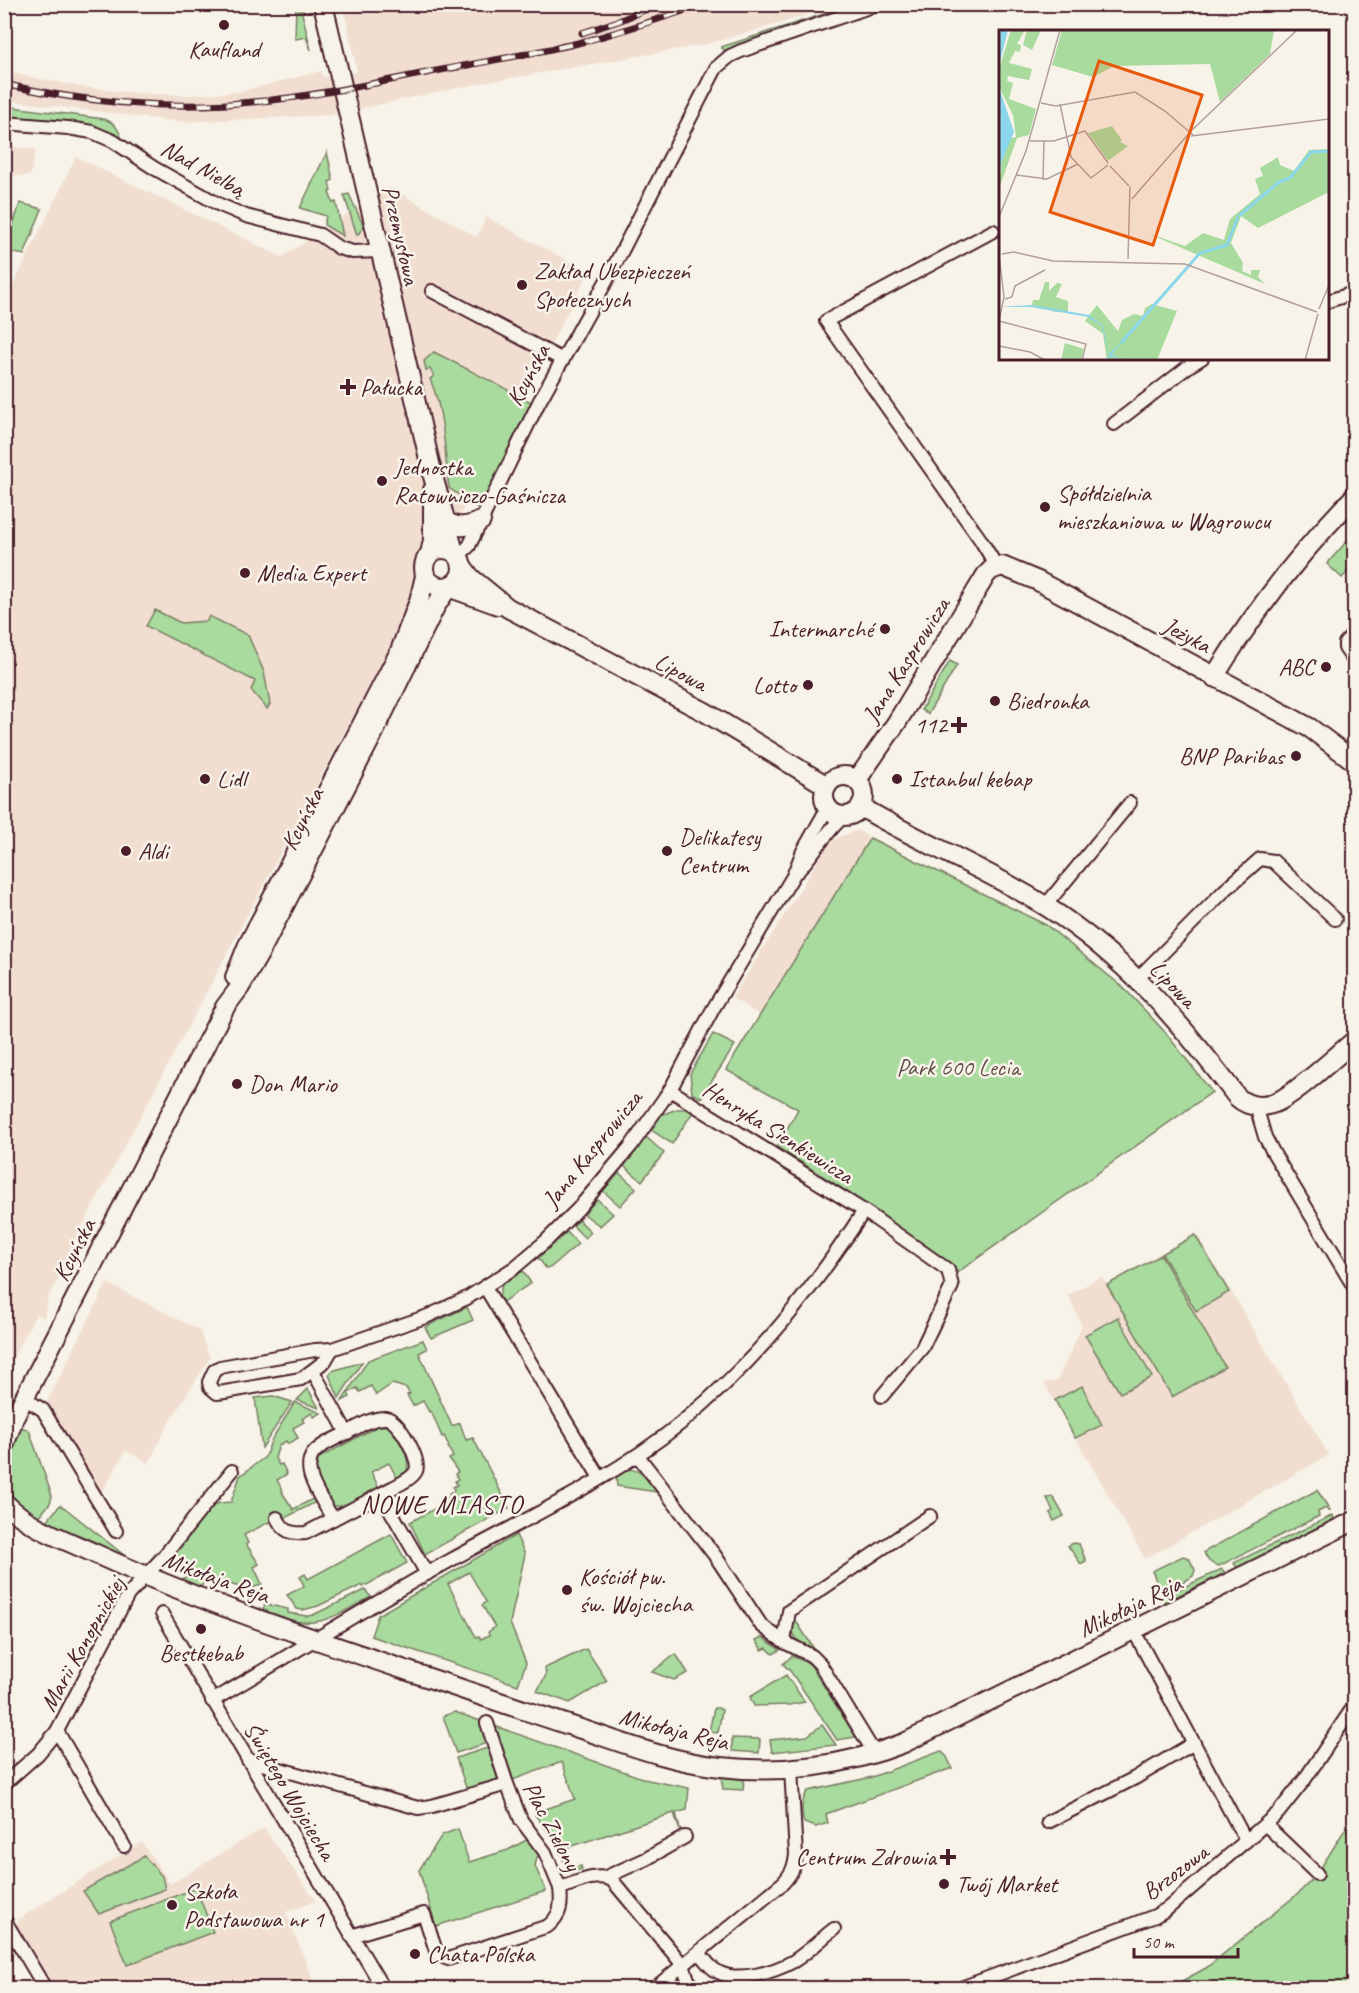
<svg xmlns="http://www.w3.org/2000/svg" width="1359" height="1993" viewBox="0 0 1359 1993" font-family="Caveat,sans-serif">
<rect width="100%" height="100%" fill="#f7f3e8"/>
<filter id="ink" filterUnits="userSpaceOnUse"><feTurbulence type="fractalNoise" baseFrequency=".0167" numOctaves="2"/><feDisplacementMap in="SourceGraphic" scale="12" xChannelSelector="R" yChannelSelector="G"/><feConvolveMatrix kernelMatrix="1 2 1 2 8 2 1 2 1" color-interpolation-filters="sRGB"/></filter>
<g filter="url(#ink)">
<g fill="#f1ded1">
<polygon points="343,5 837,5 785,22 708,44 476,84 330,115 181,122 5,100 5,72 83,87 134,93 186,95 238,92 321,71 323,77 357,72"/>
<polygon points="4,146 36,149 30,176 5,175"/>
<polygon points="76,157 282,257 389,187 477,237 486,217 589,272 68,1253 71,1255 48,1298 44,1318 36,1314 5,1373 5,302"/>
<polygon points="857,830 870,838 761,1016 732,998 831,840"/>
<polygon points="1196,1233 1329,1455 1145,1559 1044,1383 1057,1381 1082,1326 1068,1295 1101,1277 1107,1284"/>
<polygon points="107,1283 199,1330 210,1358 167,1426 149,1463 126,1451 101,1493 47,1402"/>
<polygon points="264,1828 316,1901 286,1912 316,1988 45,1988 12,1932 19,1920 34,1909 142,1842 170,1884"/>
</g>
<g fill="#a8db9d" stroke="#797d64" stroke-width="1.5" fill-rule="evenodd">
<polygon points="296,5 300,5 311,50 306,37 295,39"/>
<polygon points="852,5 856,5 739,44 725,51 721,47"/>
<path d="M5 106 104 119C115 123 118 128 122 139 88 119 43 119 5 117Z"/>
<polygon points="327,152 333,180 329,182 331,191 329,192 333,203 336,202 343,236 324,225 326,216 300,208"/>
<polygon points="349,194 364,227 357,235 344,195"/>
<polygon points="20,203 42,209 24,255 5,251"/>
<path d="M434 352 535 404 479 509 449 488C444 450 445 414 430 379L434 376 430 369 426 370 424 361Z"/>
<polygon points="1354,533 1354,565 1342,578 1327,564"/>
<polygon points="155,610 181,623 207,621 209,616 248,635 264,672 270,704 267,709 251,690 255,681 146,626"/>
<polygon points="950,661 957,665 928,714 921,710"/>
<polygon points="870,838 1046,925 1124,988 1165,1032 1212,1092 958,1272 846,1191 777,1147 798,1109 726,1070"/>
<polygon points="713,1034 735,1045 701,1098 692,1093 690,1074"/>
<polygon points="677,1109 689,1109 693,1112 672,1144 650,1129 661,1115"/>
<polygon points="645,1136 664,1153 642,1181 624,1166"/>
<polygon points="619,1173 636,1188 620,1206 603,1191"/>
<polygon points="597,1199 613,1214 600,1226 584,1214"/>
<polygon points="579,1220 591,1232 585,1238 573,1226"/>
<polygon points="567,1232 578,1244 550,1268 546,1268 538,1258"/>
<polygon points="1195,1235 1229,1292 1196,1311 1162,1254"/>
<polygon points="1161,1255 1225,1367 1172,1397 1107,1285"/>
<polygon points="523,1271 531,1283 501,1303 499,1297 502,1284"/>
<polygon points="467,1307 473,1320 431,1338 425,1327"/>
<polygon points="1118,1317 1152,1377 1120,1393 1085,1335"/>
<polygon points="423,1340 427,1349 419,1353 452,1426 460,1423 466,1440 473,1438 509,1508 425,1554 410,1522 440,1506 438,1502 450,1497 449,1494 454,1491 453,1487 457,1485 455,1481 458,1479 455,1474 458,1472 449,1459 453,1457 448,1447 449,1446 444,1436 442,1437 431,1411 429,1412 423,1401 413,1406 407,1395 410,1394 406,1388 392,1384 376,1395 371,1386 360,1392 357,1388 348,1393 350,1397 342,1401 368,1360"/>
<polygon points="362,1362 339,1398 329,1375 332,1371"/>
<polygon points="1082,1386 1102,1425 1075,1438 1055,1400"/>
<polygon points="308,1389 319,1408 297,1400"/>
<polygon points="273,1396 292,1402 262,1448 255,1398"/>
<polygon points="295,1402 321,1413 314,1417 312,1413 302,1419 304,1422 293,1428 298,1438 288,1444 286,1441 279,1445 275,1458 279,1465 282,1464 287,1474 277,1480 283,1491 282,1492 293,1509 292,1510 320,1495 322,1499 279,1521 277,1518 244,1535 248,1543 246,1544 259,1564 254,1567 262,1584 251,1589 242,1588 185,1569 171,1555 211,1507 219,1503 231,1502 240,1476 265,1457 272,1439"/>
<path d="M378 1426H388C397 1435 411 1458 407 1471L397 1478 389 1463 371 1472 379 1488 344 1506H333L319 1485 315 1466 319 1458Z"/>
<polygon points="21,1427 29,1430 52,1496 50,1503 39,1517 25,1511 5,1492 5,1458"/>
<path d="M628 1469C643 1470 649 1481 657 1492L617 1486 616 1477Z"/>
<path d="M1317 1490 1330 1510 1328 1511 1326 1508 1318 1512 1319 1516 1219 1566C1210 1564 1207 1560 1204 1552Z"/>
<polygon points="1053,1497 1064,1516 1054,1521 1050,1513 1053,1511 1047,1498"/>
<polygon points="60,1505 65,1508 134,1563 47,1521"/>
<polygon points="1333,1515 1334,1519 1237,1568 1234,1563"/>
<polygon points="391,1534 407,1563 363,1587 362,1585 318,1606 303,1610 297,1609 287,1595 304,1586 300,1577 305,1574 308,1579"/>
<path d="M516 1535 525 1554 510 1623 526 1663 518 1685 371 1636 378 1615ZM469 1572 486 1602 482 1605 495 1627 488 1632 489 1635 481 1639 479 1636 476 1637 448 1584Z"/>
<polygon points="1073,1543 1079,1544 1086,1561 1081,1564 1068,1546"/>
<polygon points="1183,1556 1189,1558 1195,1570 1193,1576 1170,1591 1160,1590 1152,1571"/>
<polygon points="1222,1569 1225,1573 1165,1602 1161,1598"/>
<polygon points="188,1576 205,1580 200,1589 181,1581 183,1578"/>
<path d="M365 1590 371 1597C324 1622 316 1631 262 1613L265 1604 288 1609V1613L307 1616 313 1615Z"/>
<path d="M796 1621 816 1652C804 1647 796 1643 792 1629Z"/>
<polygon points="762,1637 780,1650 773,1654 767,1648 762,1650 756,1640"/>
<polygon points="586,1649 607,1681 570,1703 537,1691 546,1675 545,1668"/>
<polygon points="676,1654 688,1673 674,1680 652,1672"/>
<polygon points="792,1656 810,1664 856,1737 837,1740 791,1672 783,1664"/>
<polygon points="786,1675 805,1702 789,1705 754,1706 750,1697"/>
<polygon points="714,1708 718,1708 722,1710 718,1733 709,1732"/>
<polygon points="455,1712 648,1780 689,1788 687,1810 676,1813 681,1834 674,1813 566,1848 572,1868 581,1866 582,1869 568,1873 558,1844 535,1815 537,1812 575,1799 562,1762 469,1796 456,1758 494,1746 493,1741 456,1753 443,1716"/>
<polygon points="822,1725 836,1745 772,1752 770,1740 807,1736"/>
<polygon points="732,1738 760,1739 759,1753 732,1751"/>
<path d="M941 1751 947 1757 952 1768 826 1814 828 1823 816 1827 804 1823C801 1812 800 1801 808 1791L872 1777Z"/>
<polygon points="721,1777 744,1779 743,1790 723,1789"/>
<polygon points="1354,1815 1354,1988 1169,1988 1206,1968 1300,1892 1317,1874"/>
<polygon points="458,1829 469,1862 508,1850 532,1837 545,1852 537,1857 535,1866 546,1891 436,1926 419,1870 442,1835"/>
<polygon points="144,1856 162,1876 165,1889 99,1914 83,1891"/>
<polygon points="196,1888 213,1932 127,1965 110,1921"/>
</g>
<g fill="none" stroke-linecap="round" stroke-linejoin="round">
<defs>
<g id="street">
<polyline points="4,123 68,128 92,132 113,141 154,168 220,205 246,216 320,235 339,248 353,252 380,251"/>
<polyline points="993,231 826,321 980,539 997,567"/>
<polyline points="432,291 563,360"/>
<polyline points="1328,301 1354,293"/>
<polyline points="1114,424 1189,366 1202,358"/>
<polyline points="458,556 469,546 539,402 608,278 716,68 730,56 741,51 878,4"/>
<polyline points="1354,633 1345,643 1345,648 1354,661"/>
<path d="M798 871C814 853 826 832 844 816"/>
<polyline points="1045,906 1130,803"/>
<polyline points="1137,979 1224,891 1260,859 1273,861 1335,919"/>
<polyline points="670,1090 864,1211 948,1270 952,1286 922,1348 882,1396"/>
<polyline points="1256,1106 1265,1137 1274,1154 1354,1287"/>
<polyline points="485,1287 600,1478"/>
<polyline points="332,1349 428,1316 467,1298 514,1268 547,1240 578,1209 631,1146 670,1090 713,1009 793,876 803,851 828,807"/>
<polygon points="332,1349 325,1361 301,1379 225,1392 217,1393 210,1387 209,1382 214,1371 220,1367 315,1350"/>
<path d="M313 1371 347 1433C337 1438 326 1442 318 1449 295 1466 323 1500 333 1519"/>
<polyline points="24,1398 43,1410 116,1531"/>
<path d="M347 1433C358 1427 372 1417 386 1418 398 1419 421 1459 416 1471 411 1481 390 1488 381 1494"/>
<polyline points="638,1456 716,1557 761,1625 784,1642 812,1656 820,1664 875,1754"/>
<path d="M277 1518C284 1532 291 1534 306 1533L381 1494 427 1574"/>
<polyline points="162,1614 383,1988"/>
<polyline points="1134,1631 1246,1841"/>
<polyline points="784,1642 789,1611 930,1516"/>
<path d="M212 1701C292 1654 370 1605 451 1560 529 1517 612 1479 681 1423 757 1361 811 1292 864 1211"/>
<polyline points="487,1723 507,1784"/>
<polyline points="57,1731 124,1846"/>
<path d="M248 1760 418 1808 432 1806 507 1784 521 1820 545 1852 560 1888C576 1883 597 1872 612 1880L683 1965 691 1988"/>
<polyline points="4,1784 38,1754 57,1731 128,1595 164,1556 232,1471"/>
<polyline points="1048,1822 1135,1778 1194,1743"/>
<polyline points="1266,1825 1317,1874"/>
<polyline points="606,1877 646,1859 685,1837"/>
<polyline points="4,1919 45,1988"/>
<path d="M351 1936 424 1914 437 1954 448 1959 548 1926C561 1915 562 1905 560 1888"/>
<path d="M699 1952C704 1959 709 1967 718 1972 739 1983 774 1972 794 1961 808 1952 821 1939 834 1929"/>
<path d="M655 1988 783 1883C791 1874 795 1867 796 1855L791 1769"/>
<polyline points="961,1988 1155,1916 1167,1909 1278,1813 1305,1779 1354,1706"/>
</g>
<g id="secondary">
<polyline points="323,4 433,476 454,552"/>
<path d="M445 521C458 529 468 527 481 521"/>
<circle cx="443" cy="568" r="19"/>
<polyline points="430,554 433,540 433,490"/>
<polyline points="462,566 471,578 508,608 705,712 827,786"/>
<polyline points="448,587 498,605"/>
<path d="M1214 677C1254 612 1301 551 1354 497"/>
<circle cx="844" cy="796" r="20"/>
<polyline points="857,780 897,722 986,575 991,570 1002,566 1038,581 1310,728 1354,761"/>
<path d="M861 807C921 843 987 869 1047 907 1123 955 1183 1025 1237 1097 1247 1106 1259 1108 1272 1104 1292 1098 1336 1056 1354 1041"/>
<polyline points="235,977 247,947 400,651 419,601 425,576"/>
<polyline points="4,1446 14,1418 225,1007 240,987 259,954 371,738 435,607 448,587"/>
<path d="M4 1502C29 1528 64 1539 96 1554 210 1606 331 1645 450 1685 496 1701 541 1716 587 1731 631 1746 674 1762 721 1767 782 1774 846 1766 904 1743L1354 1521"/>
</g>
</defs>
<use href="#street" stroke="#4a1f2b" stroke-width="16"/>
<use href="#secondary" stroke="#4a1f2b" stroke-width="22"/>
<use href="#street" stroke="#f7f3e8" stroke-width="12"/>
<use href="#secondary" stroke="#f7f3e8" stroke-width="18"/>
<defs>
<g id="rail">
<polyline points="582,33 621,20 658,4"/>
<path d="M4 84C94 105 188 111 280 99 332 93 384 81 436 71 483 62 531 54 578 43 621 32 662 18 704 4"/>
</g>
</defs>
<use href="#rail" stroke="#4a1f2b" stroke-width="7"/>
<use href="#rail" stroke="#f7f3e8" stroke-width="4.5" stroke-dasharray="14" stroke-linecap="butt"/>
</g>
</g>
<g fill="#4a1f2b" stroke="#f7f3e8" stroke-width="2">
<circle cx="224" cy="25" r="6"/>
<circle cx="522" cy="285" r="6"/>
<path d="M345 378h6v6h6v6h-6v6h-6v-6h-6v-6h6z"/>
<circle cx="382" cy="481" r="6"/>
<circle cx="1045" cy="507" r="6"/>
<circle cx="245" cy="573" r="6"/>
<circle cx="885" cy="629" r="6"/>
<circle cx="1326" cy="667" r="6"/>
<circle cx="808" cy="685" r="6"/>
<circle cx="995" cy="701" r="6"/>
<path d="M956 716h6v6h6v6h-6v6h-6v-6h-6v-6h6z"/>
<circle cx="1296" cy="756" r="6"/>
<circle cx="205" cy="779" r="6"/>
<circle cx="897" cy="779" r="6"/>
<circle cx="126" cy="851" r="6"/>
<circle cx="667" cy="851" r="6"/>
<circle cx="237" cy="1084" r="6"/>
<circle cx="567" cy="1590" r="6"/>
<circle cx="201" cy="1629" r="6"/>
<path d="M945 1848h6v6h6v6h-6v6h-6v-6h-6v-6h6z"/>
<circle cx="944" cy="1884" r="6"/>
<circle cx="172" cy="1905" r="6"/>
<circle cx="415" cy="1954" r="6"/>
</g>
<g text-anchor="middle" stroke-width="5" stroke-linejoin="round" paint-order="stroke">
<g font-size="24" fill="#4a1f2b" stroke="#f7f3e8" text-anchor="start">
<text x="224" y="57" text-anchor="middle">Kaufland</text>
<text x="534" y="279">Zakład Ubezpieczeń<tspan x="534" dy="28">Społecznych</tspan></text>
<text x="360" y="395">Pałucka</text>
<text x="394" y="475">Jednostka<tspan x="394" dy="28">Ratowniczo-Gaśnicza</tspan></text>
<text x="1057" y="501">Spółdzielnia<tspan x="1057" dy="28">mieszkaniowa w Wągrowcu</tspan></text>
<text x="257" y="581">Media Expert</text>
<text x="873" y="637" text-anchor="end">Intermarché</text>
<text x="1314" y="675" text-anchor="end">ABC</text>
<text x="796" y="693" text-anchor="end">Lotto</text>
<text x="1007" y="709">Biedronka</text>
<text x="947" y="733" text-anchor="end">112</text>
<text x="1284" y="764" text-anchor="end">BNP Paribas</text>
<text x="217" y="787">Lidl</text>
<text x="909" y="787">Istanbul kebap</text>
<text x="679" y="845">Delikatesy<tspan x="679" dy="28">Centrum</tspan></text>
<text x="138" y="859">Aldi</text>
<text x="249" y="1092">Don Mario</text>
<text x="579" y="1584">Kościół pw.<tspan x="579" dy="28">św. Wojciecha</tspan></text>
<text x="201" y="1661" text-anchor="middle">Bestkebab</text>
<text x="936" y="1865" text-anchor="end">Centrum Zdrowia</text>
<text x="956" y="1892">Twój Market</text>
<text x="184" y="1899">Szkoła<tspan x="184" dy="28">Podstawowa nr 1</tspan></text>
<text x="427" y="1962">Chata Polska</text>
</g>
<g font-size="24" fill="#4a1f2b" stroke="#f7f3e8">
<text transform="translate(203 168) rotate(29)" y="8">Nad Nielbą</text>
<text transform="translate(401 235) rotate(77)" y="8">Przemysłowa</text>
<text transform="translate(528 375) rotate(-62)" y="8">Kcyńska</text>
<text transform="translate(1187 635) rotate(28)" y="8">Jeżyka</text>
<text transform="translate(906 660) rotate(-58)" y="8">Jana Kasprowicza</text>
<text transform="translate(681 672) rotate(28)" y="8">Lipowa</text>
<text transform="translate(302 819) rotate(-63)" y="8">Kcyńska</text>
<text transform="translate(1173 984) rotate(46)" y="8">Lipowa</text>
<text transform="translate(778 1132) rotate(32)" y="8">Henryka Sienkiewicza</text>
<text transform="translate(592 1149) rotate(-51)" y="8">Jana Kasprowicza</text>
<text transform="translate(74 1250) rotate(-63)" y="8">Kcyńska</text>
<text transform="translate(216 1577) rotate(20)" y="8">Mikołaja Reja</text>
<text transform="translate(1130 1606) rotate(-26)" y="8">Mikołaja Reja</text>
<text transform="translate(82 1644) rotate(-61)" y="8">Marii Konopnickiej</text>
<text transform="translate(674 1729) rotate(14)" y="8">Mikołaja Reja</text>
<text transform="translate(290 1791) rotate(59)" y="8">Świętego Wojciecha</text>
<text transform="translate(552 1826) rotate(62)" y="8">Plac Zielony</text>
<text transform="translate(1175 1872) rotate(-37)" y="8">Brzozowa</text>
</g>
<g font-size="24" fill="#624e48" stroke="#f7f3e8">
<text x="958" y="1075">Park 600 Lecia</text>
</g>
<g font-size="26" letter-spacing="1.5" fill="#4a1f2b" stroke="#f7f3e8">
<text x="442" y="1513">NOWE MIASTO</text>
</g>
</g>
<g transform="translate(999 30)">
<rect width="330" height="330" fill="#f7f3e8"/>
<path d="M12 0H26L18 14 22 15 21 22 16 21 10 33 33 39 30 50 9 46 8 51 14 53 10 69 37 79 30 105 18 108 0 159 2 133 12 108 17 107 14 85 0 57V39ZM28 0H42L33 20 24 15ZM63 0H275L271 24 221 72 211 34 115 36 94 47 53 35ZM113 96 123 110 121 112 129 116 109 131 89 103ZM330 119V162L259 198 242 186 232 213 244 233 243 241 252 245V240H261L259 247 266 254 148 203 186 216 204 203 225 210 231 189 261 164 256 149 264 146 261 138 279 127 281 135 295 141 310 120ZM46 252H50V261L58 253 63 254 57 267 69 271V281L57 282 33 275 34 270H40ZM153 274 178 281 158 330H108L104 304 86 291 91 284 98 275 119 301 123 290 135 284 144 286 146 278ZM66 313 85 319 82 330H62Z" fill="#a8db9d"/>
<path d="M0 0H9L0 36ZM0 57 15 102 2 133 0 152ZM33 275 90 285 104 296 110 324 125 310 113 324 124 330 113 326 107 330 110 326 103 296 89 287 32 277H0Z" fill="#8ad6ea"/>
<path fill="none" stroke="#8ad6ea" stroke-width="3" d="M240 186 280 152 291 148 312 122 330 121M122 313 201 223 228 215 239 187"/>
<path fill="none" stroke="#b29e9c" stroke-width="1.5" d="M42 73 57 76 136 62 166 81 194 105M61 74 72 127 92 148 109 135M192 106 330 89M31 111H55L86 101 109 133M111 136 130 156M17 145 48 149 79 134M44 150 45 111M133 169 192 101 298 0M0 187 27 121 61 0M3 224 15 222 54 231 186 234 318 282M0 225 5 267 0 291M129 229 131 157M16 256 46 240M6 269 13 267 16 256M320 279 330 255M0 291 87 314 83 330M0 316 31 322 46 330M306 330 319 284"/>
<path fill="#e8590c" fill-opacity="0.15" stroke="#e8590c" stroke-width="3" d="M100 31 203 65 154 215 51 182Z"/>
<rect width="330" height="330" fill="none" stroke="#4a1f2b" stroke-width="3"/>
</g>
<rect width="1359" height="1993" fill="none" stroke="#f7f3e8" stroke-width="24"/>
<rect x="12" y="12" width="1335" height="1969" fill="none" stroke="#4a1f2b" stroke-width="2" filter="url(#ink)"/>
<path d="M1134 1948v9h104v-9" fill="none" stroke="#4a1f2b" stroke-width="3"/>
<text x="1143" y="1948" font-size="18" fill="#4a1f2b" stroke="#f7f3e8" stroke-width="4.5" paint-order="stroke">50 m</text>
</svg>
